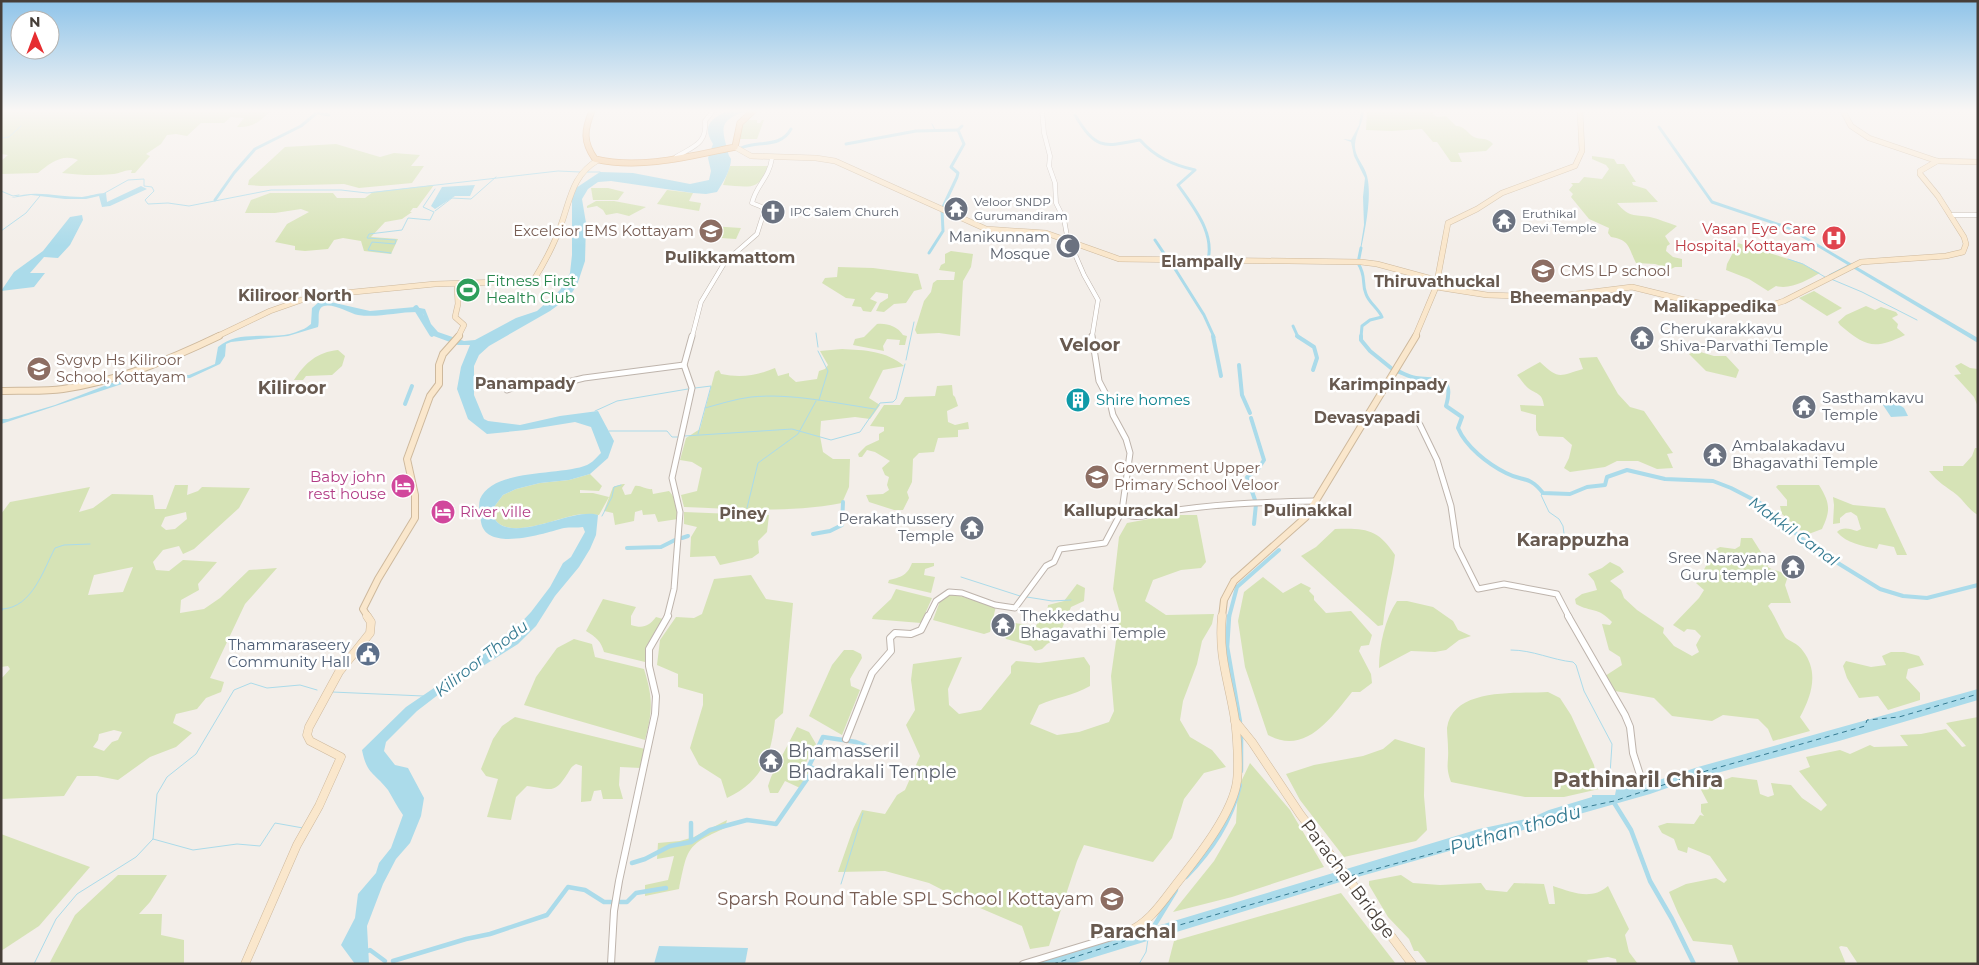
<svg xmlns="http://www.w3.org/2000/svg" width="1979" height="965" viewBox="0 0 1979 965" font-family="Montserrat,sans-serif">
<rect width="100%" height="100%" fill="#f3eee9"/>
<g fill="#d6e3b6" fill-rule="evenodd">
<path d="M1 111H271C260 121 253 128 237 127L244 118 231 117 224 123H201L187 136 176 134 167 135 161 144 146 154 150 156 135 173H131L132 170C124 170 121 173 114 174 96 176 79 175 62 173L78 160C62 153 49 164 38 173L1 174V161L8 155 1 154Z"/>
<path d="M1367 111H1434L1433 114 1437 117 1446 116 1456 126C1465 126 1467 133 1474 137 1481 140 1487 137 1493 144L1486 151 1458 153 1462 162H1451L1437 142H1433L1422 129 1392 131 1366 130Z"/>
<polygon points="742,120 757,120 757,123 760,123 762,120 764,120 757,139 740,139"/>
<polygon points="336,144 380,157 394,153 420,155 411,166 424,166 412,183 359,188 344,184 261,186 248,185 249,180 285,147"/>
<path d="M1592 156 1614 159 1617 164H1624L1636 182H1632L1633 185 1646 189 1658 202 1617 203C1629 218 1634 214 1650 217 1659 219 1668 223 1677 226L1665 236 1670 244 1667 246 1666 251 1673 257 1682 259V267H1675L1671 269 1655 264 1636 263C1628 247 1630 240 1611 237L1608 233 1609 228 1589 219 1571 197 1573 194 1569 190 1573 185 1571 183H1579L1584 177 1602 179 1609 169 1606 165 1592 159Z"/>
<path d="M730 166H768C760 193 746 186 723 185Z"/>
<polygon points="434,185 417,208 413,208 410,212 412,212 402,219 385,222 371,237 398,239 391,254 364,251 361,241 343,238 334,240 328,249 305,251 295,250 295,246 275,242 287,224 309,212 301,209 275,213 245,213 251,200 270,193 333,193 337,198 365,198 373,192"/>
<polygon points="591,188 608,188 624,192 618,200 593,200"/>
<polygon points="667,190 693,193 689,201 701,203 699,211 657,204"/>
<polygon points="596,201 614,201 646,207 629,216 617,213 606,215 603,210 597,206 587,208 587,206"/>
<polygon points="711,226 741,228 736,239 706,237"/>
<path d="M1738 243 1801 263 1820 273C1807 280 1791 290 1776 286L1768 291 1749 279 1726 270 1727 264Z"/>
<polygon points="951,251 973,254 971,267 963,281 960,336 939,333 917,334 915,330 924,301 931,292 933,283 937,280 954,280 955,272 939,270 941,265 945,263 945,254"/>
<polygon points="838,267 873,268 918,274 922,289 914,291 906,303 894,304 884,312 876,311 880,303 888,298 888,294 876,292 870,299 877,302 871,312 863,311 861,307 852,306 855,299 846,298 822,283 825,278 837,277"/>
<polygon points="1814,291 1842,308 1827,316 1799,298"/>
<path d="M1866 306 1875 310 1881 307 1896 312 1898 315 1892 318 1898 324 1897 328 1905 335C1874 350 1866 347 1840 325L1838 322 1846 315Z"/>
<path d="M877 324C887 323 897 326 903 335L907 336 905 345H899L900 340 887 339 883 346 884 351 853 345 855 339 864 337Z"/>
<path d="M842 349C864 350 887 351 904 366L883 370 869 398 880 405 870 419 855 417 821 421 820 436 823 452 833 459H850L849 487 842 503C790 513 736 509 684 507L681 495 697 491 702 468 692 462 680 460 686 438 700 429 715 372 719 370 721 374C740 378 756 376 775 368L778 376 789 373V376L796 382 817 379 819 371 825 369 828 365 820 351Z"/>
<path d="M338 350 345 356 342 366 332 375 306 376 303 380H294C305 363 317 352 338 350Z"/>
<polygon points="1697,351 1714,356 1726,356 1739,370 1736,378 1706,371 1689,354"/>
<path d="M1597 357 1618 394 1630 407 1644 411 1673 453 1667 454 1673 468 1657 469 1638 461H1617L1605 467 1570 472 1564 468 1569 458 1572 445 1563 437 1539 436 1536 430V415L1521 411 1520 405 1544 406C1542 392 1537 395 1528 388 1524 385 1521 379 1517 375L1540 362C1559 380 1559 376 1583 369L1579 358Z"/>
<polygon points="1961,363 1970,368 1978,369 1978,407 1974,397 1954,375 1961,374 1955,366"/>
<polygon points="952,385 953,395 955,397 958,406 947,411 948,422 955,425 968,422 969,429 958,430 958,437 938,438 934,452 919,453 913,459 912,482 907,492 909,498 903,510 894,510 869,502 866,495 883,494 889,490 887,485 889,477 885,475 882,468 890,461 875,452 867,450 862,457 859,457 858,454 866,446 879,440 879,434 884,431 884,427 870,426 884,405 900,405 905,397 935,396 937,386"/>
<path d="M1975 448H1978V515C1969 510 1965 502 1957 495 1947 487 1937 482 1929 471H1943V466H1963L1972 456Z"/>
<path d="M590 474 602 486 599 491 580 490V493H593L609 497 599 515C592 515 585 513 576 515 558 518 513 538 497 522 494 519 493 514 491 511L503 495 516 489 540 483 569 480Z"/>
<path d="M623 484H625L622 488 625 495 631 494 635 486C641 485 646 490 652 489L653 494 669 491C677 500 679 508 678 519L658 522 655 514 643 515 642 510 635 512 634 521 615 525 613 513 604 511 613 487Z"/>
<path d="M175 485H188L187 495 198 491 202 487 250 488 239 508 194 549 183 554 179 546 163 550 153 562 156 570 169 571 183 560 217 562 198 584 199 590 181 600 180 613 204 609 220 598 249 570 277 568 245 604 210 678 224 682 221 692 206 698 197 709 176 714 173 723 192 733 176 747 150 757 118 780 97 776H77L64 796 1 799V679L10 669 8 666 1 667V514L10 502 90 487 79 512 93 508 112 494 153 495 155 509H166ZM186 512 187 519 175 529 166 530 161 526 165 517ZM133 567 123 592 88 595 94 575ZM114 730 122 732 118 740 112 742 104 751 93 747 98 740 99 734Z"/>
<path d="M1778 485H1819C1830 503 1831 510 1822 529L1806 535 1782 514 1780 506H1787V500L1776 487Z"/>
<path d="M1833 497 1853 505 1885 508 1907 555H1897L1894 547 1879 544 1877 549C1863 546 1846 543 1837 532 1843 526 1850 529 1857 531L1861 529 1857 516 1851 512 1846 513 1840 518V523L1833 524 1834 505Z"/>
<polygon points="684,512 733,514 736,517 743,514 769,515 767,532 758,541 759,553 752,558 720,565 715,556 690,557 691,537 697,527 684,524"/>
<path d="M1171 515H1197L1206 562 1201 568 1181 570 1153 580 1145 601 1166 615 1214 614 1212 624 1202 641 1197 664 1183 701 1180 720 1190 737 1212 750 1226 767 1204 773 1184 799 1172 838 1153 862 1084 845 1077 861 1049 946 1030 949 1022 926 966 902 929 883 885 871 838 872 853 829 862 810 885 814 897 795 905 790 920 756 906 725 915 710 911 680 913 664 962 657 948 689 949 705 959 714 981 710 1011 673V666L1016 661 1039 663 1084 657 1090 666V686C1073 696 1057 697 1039 705L1030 724 1057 735 1079 732 1109 722 1114 711 1111 676 1120 613 1113 589 1119 537 1127 523Z"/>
<path d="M1335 529C1366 528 1378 529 1395 555 1392 579 1385 601 1383 625L1378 626 1301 556 1316 547Z"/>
<path d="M1741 538H1752L1766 560 1768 567C1775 572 1781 570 1788 576L1785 585 1791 603H1771L1768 606C1775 616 1779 627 1785 637 1788 641 1798 643 1803 651 1819 672 1812 695 1800 717L1810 731 1773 741 1768 729 1758 719 1723 715 1712 721 1672 716 1654 698 1615 691 1605 676 1622 665 1620 657 1609 650 1602 624 1610 625 1612 622C1597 606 1592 613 1576 604L1575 599 1582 594 1597 590 1594 581 1588 574 1602 568 1610 562 1620 567 1624 572 1610 581 1621 590 1624 598 1637 610 1664 628 1663 633 1674 646 1692 656 1699 652 1696 645 1701 636 1695 630 1687 629 1684 632 1673 625 1699 598 1704 590 1696 583 1716 549 1720 547 1735 549 1740 546Z"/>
<path d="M912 563H934V566L925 569 924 575 935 577 931 593 888 583 889 580C901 577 907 576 912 563Z"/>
<path d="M751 575 766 599 793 603 783 713 775 720C771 756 762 782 727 798L721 779 699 765 690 748 703 705V694L678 687V674L657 665 660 640 676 617 694 618 702 614 714 579Z"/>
<path d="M1263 577 1283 593 1301 583 1311 588 1309 591 1314 596V600L1326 613 1351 611 1372 635 1369 645 1361 646 1359 651 1371 674 1372 683 1360 692H1352C1331 718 1305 756 1268 735L1245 667 1238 621 1244 592Z"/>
<polygon points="1077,584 1085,588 1084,601 1071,607 1058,638 1047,644 1042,649 1035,651 1031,646 1006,639 1005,637 1015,623 1036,626 1042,613 1047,613 1048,605 1064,601"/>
<polygon points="896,589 932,598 921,623 872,619 873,616 891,599"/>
<polygon points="949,593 996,606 990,632 984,634 933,620 940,601"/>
<path d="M603 599 636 607 631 616V625C643 629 649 626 656 617L663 619 647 645 645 662 604 652C601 641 596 637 586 631Z"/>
<path d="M1397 601H1407L1433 607 1453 621 1458 630 1471 636 1459 640 1446 650 1435 652 1411 651 1379 668C1379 645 1385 619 1397 601Z"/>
<path d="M574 639 592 644 595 657 644 669C653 698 653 711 645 740L524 705 536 677 557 648Z"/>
<polygon points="844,650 853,650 861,654 862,658 850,679 851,686 860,690 842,735 809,716 832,665"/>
<polygon points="1891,652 1904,652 1919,656 1924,665 1908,669 1906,678 1920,693 1920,700 1888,710 1878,696 1859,698 1847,678 1843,666 1846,661 1871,667 1886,665 1882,656"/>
<path d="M1548 692 1560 698 1571 715 1594 765 1599 789 1564 797H1525L1451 782C1445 766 1449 763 1448 748 1448 742 1447 734 1447 728 1453 687 1517 694 1548 692Z"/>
<path d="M515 717 645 749 641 768 620 767 619 785 623 799H603L601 790 594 791 591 801 581 802 582 766 576 764C571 767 571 768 568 773 554 795 552 789 527 786L516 797 511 820 487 817 498 779 486 776 481 769 493 739 502 726Z"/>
<polygon points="1978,717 1978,964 1858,964 1847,947 1841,946 1839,947 1846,964 1739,964 1732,945 1693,941 1678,913 1669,892 1686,884 1716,878 1724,883 1727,880 1710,856 1688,847 1687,853 1678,850 1674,839 1662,833 1658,826 1667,823 1694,824 1700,815 1704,816 1701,812 1701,804 1708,803 1699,786 1718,787 1719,782 1732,777 1757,780 1760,794 1768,797 1774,795 1771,783 1791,785 1802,798 1821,811 1827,805 1799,771 1810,767 1806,757 1840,750 1850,754 1870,745 1874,747 1908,746 1900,735 1921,734 1946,729 1962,747 1966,746 1946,723"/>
<polygon points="797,727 809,732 816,744 804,766 810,770 800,788 785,781 778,793 770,793 768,786 771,777"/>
<polygon points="1395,739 1425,748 1424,796 1427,830 1416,841 1344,857 1300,800 1286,774 1314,765 1363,756 1383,749"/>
<polygon points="1250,763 1290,810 1324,867 1232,897 1173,912 1214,861 1236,823 1238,788"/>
<path d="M727 820 725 828C685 846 688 848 679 889L645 896V885L668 880 674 856 657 859 658 843 680 841 694 837Z"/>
<polygon points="1,834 90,867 39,926 1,951"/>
<polygon points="118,875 167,875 150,902 139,914 162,914 161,935 184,940 184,964 49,964 75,915"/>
<path d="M1401 875 1413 883 1440 885 1481 883 1486 890 1507 892 1514 883 1544 884 1549 904H1555L1553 886C1572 892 1591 901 1608 886L1629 929 1625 935 1629 952 1638 964H1617L1616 959 1608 957 1587 960 1589 964H1428L1418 951H1414L1409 939 1388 917 1369 885V881Z"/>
<polygon points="1341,893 1396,964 1168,964 1174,941"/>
</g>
<g fill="#abdbea">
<path d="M726 111H747C719 120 721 127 728 152 728 155 730 157 731 159 731 170 722 184 717 192L706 194 693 193 611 181 598 182 588 189 582 199 586 223 585 261 577 285 569 297 550 311 489 346 479 355 474 366V395L484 419 488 421 520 425 560 416 598 411 614 441 608 458 590 474 569 480 540 483 516 489 503 495 491 511C493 514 494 519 497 522 518 542 574 507 598 515L596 535 590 549 579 567 555 596 536 626 518 644 443 691 417 711 386 742 384 751 395 765 408 768 424 798 421 816 410 843 396 859 383 884 367 926 369 964H355L341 945 355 918 358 894 376 873 379 863 391 848 403 815C397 807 393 798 388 790 374 772 367 775 362 750L406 707 484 654 513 631 531 612 550 587 563 563 571 557 585 532 583 527C577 528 570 527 564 528 545 533 486 553 481 522 480 515 478 506 480 499 493 468 561 476 587 465 592 463 597 457 601 453L591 427 575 422 526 430 487 434 468 419 457 389 461 367 470 345H458L431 335 423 314 417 312C397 312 378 318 358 315 349 313 333 303 324 306 316 308 320 320 318 327L288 336 231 342 226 344 225 356 220 364 190 378 164 380 145 378 131 381 1 424V419H8L55 405 117 381 139 376 189 375 215 364 218 347C241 327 275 343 301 330 305 329 308 326 311 324L312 308 319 302 326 301 370 311 415 307 425 309 431 324 438 332 464 341 475 340 516 318 537 311 560 290 570 273 572 255V198L576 188 600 172 633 173 690 184 709 180 711 171 708 158 713 144C702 126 710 120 726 111Z"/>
<path d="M1361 111H1364C1363 123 1356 132 1355 144 1354 157 1364 164 1367 176 1373 199 1363 239 1358 263L1364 225 1363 197 1365 178 1354 156 1351 142 1343 139 1351 140 1359 125Z"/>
<polygon points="475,185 470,196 455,196 435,209 431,206 442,187"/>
<path d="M141 186 147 189 110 206 102 207 99 196 86 199H65L31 195 11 198C34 189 58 197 82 197 90 196 97 193 106 193L107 202Z"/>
<polygon points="82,215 83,220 70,245 58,258 44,257 30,273 45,273 34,287 1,291 14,272 43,251 70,217"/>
<polygon points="1784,224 1978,338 1978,343 1781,225"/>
<polygon points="1895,402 1904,408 1908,416 1891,417 1883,405 1885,403"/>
<polygon points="1978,689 1978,700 1839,741 1690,780 1650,794 1340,882 1072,964 1031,964 1479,829 1531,818 1549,810 1592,797 1592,795 1615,795 1616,790 1647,784 1698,767"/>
<polygon points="659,946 748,948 745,964 654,964"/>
</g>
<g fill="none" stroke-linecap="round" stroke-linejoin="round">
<g stroke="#abdbea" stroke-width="1">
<polyline points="932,124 935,130"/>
<polyline points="1,138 9,137 21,126"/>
<polyline points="587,172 600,172"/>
<polyline points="1,191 13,196 19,195"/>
<polyline points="103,194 128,180 144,179 144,186 152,187 154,191 145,200 148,204 168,203 189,206 271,190 341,190 367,193 558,171 580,172"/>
<polyline points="435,211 452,198 471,199 496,177"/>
<polyline points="1,231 26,213 40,196"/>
<polyline points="391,253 368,250 372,242 395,244 396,240 367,238 369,234 402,230 408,218 430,220 434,212 423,207 435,189"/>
<polyline points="1788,259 1803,264 1825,277"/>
<polyline points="1829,275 1850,264"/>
<polyline points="1831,279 1862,292 1917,320"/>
<polyline points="816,333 818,347"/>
<polyline points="818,351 828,371 819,400"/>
<polyline points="906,360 914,322"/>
<polyline points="695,388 711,386 698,434"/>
<path d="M705 408C720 404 735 399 751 397 792 393 834 403 875 409"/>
<polyline points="595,411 617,401 688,389"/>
<polyline points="609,431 667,431 672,437 679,437"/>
<polyline points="685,436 792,429 831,440 860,432 880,403 893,402 896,399 905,364"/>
<polyline points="1543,493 1541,495 1549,512 1559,519 1563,526 1566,549 1560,551"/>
<polyline points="747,508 758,463 798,434 816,401"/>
<polyline points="602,516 612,497 614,487 621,485"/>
<polyline points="961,577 1020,596"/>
<polyline points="1027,597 1052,601 1071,600"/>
<polyline points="1,607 3,609 1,612"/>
<path d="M3 609C32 607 43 571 55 548L64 545 90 544"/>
<path d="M1511 650C1533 650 1552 660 1573 662L1576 665 1584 691 1612 744 1610 774 1617 791"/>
<polyline points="332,692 423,696"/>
<polyline points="153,839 193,850 237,844 260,846 275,823 303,828"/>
<polyline points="841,884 863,813"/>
<polyline points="34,964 56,919 77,894 136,857 153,839 157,794 167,777 196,754 234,690 251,683 267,688 300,685 317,690"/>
<polyline points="1139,964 1146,952 1148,939"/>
</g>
<g stroke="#abdbea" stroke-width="3">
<polyline points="317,113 329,115"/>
<path d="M1075 115C1096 150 1103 147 1140 140 1155 157 1173 165 1195 170L1178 185C1194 208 1218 236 1206 266"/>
<polyline points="1659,127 1712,202 1786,227"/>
<polyline points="846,144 916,131 958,130"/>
<path d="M741 148C758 140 780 149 791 129"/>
<polyline points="215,200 234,173 255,149 301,126 319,111"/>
<polyline points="943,207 957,177 958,173 951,167 964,144 958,130 962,126"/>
<polyline points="1155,240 1167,258"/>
<path d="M1361 248 1358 263C1367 278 1361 282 1366 294 1369 303 1378 308 1382 317L1370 320 1362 326 1361 337"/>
<polyline points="929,253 943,231 942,210"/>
<polyline points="1170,261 1204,315 1214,337"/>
<polyline points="1293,326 1298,337"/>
</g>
<g stroke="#abdbea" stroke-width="4">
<polyline points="1213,336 1221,376"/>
<polyline points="1297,336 1314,347 1317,358 1313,370"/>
<polyline points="1361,336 1361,340 1370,351 1391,368"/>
<polyline points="1239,365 1242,395 1250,413"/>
<path d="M1397 371C1403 373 1409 377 1416 378 1438 381 1455 375 1446 406L1462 417 1458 428C1466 447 1488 464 1506 473 1523 482 1529 475 1543 493L1570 494 1587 487 1605 485 1607 477 1627 470 1665 479 1713 481 1731 488 1760 503 1806 542 1828 557 1880 589 1903 596 1927 598 1978 585"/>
<polyline points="405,404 412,386"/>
<polyline points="1251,418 1264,460 1258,469 1247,477 1255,500"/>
<polyline points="1254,524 1256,504"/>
<polyline points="813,534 830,531 842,525 843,502"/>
<polyline points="682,538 688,536"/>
<polyline points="627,548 661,547 675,540"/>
<polyline points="1229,617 1237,587 1279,550"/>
</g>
<g stroke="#abdbea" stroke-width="4.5">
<polyline points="1229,616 1227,647 1240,722"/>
<polyline points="1241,732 1241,771"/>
<polyline points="1613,801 1631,830 1650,881 1672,919 1694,964"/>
<polyline points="691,823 691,842"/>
<polyline points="632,863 645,859 670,846 691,842 710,830 747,820 776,824 814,769 809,766 823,737 856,742 882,752"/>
<path d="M1186 877C1212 850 1231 822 1240 785"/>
<polyline points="620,902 627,902 636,893 666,888"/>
<polyline points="1151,931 1176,890"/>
<polyline points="363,953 370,950 385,961"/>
<polyline points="393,961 466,939 490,934 547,915 568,887 585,890 604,902 611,902"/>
</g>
<polyline stroke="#abdbea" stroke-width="5.5" points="416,308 432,334"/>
<g stroke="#357a91" stroke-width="1" stroke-dasharray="5 4" stroke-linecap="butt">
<polyline points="1350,876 1486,839 1549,815 1614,801 1706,771 1865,726 1867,720 1899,717 1978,694"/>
<polyline points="1053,964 1125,941 1128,937 1134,938 1344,878"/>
</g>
<defs>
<g id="tertiary-far2">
<polyline points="1042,111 1044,133 1050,156 1049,166 1055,183 1056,203 1064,219 1067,236 1084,275 1098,300 1092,337"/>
<path d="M676 157C694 146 707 144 705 121L713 111"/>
<polyline points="1950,215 1978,215"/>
<path d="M692 337 701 302 725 262 757 234 764 212 762 207 752 203C756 185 769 179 772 158"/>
</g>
<g id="tertiary-far1">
<polyline points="507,390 528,382 556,385 584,378 684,365"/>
<polyline points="1366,417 1372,419 1413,420 1417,421 1420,425 1437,460 1451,506 1457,547 1478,589 1504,584 1557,594 1569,617"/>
<path d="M1122 511C1132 521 1146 515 1158 513 1210 504 1262 502 1315 501"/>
<polyline points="667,617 674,589 680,512 672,478 692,388 684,365 692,336"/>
<polyline points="928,617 936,601 949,592 962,593 995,605 1015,608 1046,566 1054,562 1060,549 1105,543 1122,511 1130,453 1126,439 1113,415 1110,402 1099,381 1092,336"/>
</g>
<g id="tertiary">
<polyline points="1568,616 1625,715 1630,727 1633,753 1642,781"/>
<polyline points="846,739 872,673 891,651 890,638 895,633 911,634 921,630 928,616"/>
<polyline points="611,964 614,911 619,881 655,714 656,696 649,666 649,649 668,616"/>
<polyline points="1023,964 1125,933"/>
</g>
<g id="secondary-far2">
<polyline points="1843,111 1851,126 1869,138 1937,161 1978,162"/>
<polyline points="735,147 751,156 816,158 835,161 986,229 1046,233 1119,259 1361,262 1377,264 1436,280"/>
<polyline points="457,285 458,304 455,317 464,325 458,337"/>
<polyline points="1436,287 1487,295 1552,297 1632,287 1693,302 1753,311 1784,301 1861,262 1946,256 1963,252 1966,244 1964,237 1938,196 1920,174 1920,171 1937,161"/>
<path d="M216 337 270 311 313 296 435 284 533 281C545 262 555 243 562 222 571 196 573 175 598 160"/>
<polyline points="1415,337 1436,287 1448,223 1477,209 1502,193 1575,166 1582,151 1580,111"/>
</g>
<g id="secondary-far1">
<path d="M1 391C21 390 43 392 63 389 118 381 169 360 219 336"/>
<polyline points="368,617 363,609 378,579 415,518 415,495 407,459 430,396 439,384 439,365 443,354 459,336"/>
<polyline points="1222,617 1224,600 1234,581 1306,517 1416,336"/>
</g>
<g id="secondary">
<polyline points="1235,721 1252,742 1300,814 1412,964"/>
<path d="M1125 933C1151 923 1164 899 1181 878 1200 854 1233 812 1237 781 1239 766 1237 735 1235 720 1229 681 1218 657 1222 616"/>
<polyline points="245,964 297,845 319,806 341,757 310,741 307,735 309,727 339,672 370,633 371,622 367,616"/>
</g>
<path id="primary" d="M592 111C584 130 583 142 595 159 640 170 691 156 735 147L740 123 753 111"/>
</defs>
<use href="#tertiary-far2" stroke="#beb4ac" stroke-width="5"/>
<use href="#tertiary-far1" stroke="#beb4ac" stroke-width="7"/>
<use href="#tertiary" stroke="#beb4ac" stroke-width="8"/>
<use href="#secondary-far2" stroke="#ceb99d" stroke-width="6"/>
<use href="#secondary-far1" stroke="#ceb99d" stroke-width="8"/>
<use href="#secondary" stroke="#ceb99d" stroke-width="9"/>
<use href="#primary" stroke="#d9a871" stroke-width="7"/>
<use href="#tertiary-far2" stroke="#fff" stroke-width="4"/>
<use href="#tertiary-far1" stroke="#fff" stroke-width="5"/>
<use href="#tertiary" stroke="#fff" stroke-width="6"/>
<use href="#secondary-far2" stroke="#fae7cc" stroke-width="5"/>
<use href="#secondary-far1" stroke="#fae7cc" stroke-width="6"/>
<use href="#secondary" stroke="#fae7cc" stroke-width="8"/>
<use href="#primary" stroke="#f5cea0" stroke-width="5.5"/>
</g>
<linearGradient id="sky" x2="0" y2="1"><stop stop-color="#8fc4e9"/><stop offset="0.45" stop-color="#faf7f5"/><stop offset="1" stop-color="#faf7f5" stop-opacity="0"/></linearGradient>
<rect width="1979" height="246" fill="url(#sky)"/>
<defs>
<symbol id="temple-disc" viewBox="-11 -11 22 22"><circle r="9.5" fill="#6b7280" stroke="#fff"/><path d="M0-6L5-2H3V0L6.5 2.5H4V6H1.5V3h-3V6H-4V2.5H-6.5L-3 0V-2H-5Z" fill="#fff"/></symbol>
<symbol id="church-disc" viewBox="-11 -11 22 22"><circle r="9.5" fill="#6b7280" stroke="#fff"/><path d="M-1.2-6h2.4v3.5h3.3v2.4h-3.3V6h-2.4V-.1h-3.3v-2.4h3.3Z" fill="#fff"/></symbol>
<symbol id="school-disc" viewBox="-11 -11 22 22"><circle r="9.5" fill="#8d6e63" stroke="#fff"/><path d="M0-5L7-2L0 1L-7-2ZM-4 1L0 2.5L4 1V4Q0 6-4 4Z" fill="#fff"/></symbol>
<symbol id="hospital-disc" viewBox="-11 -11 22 22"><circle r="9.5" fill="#e0444e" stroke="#fff"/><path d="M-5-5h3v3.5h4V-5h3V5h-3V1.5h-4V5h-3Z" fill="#fff"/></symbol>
<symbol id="mosque-disc" viewBox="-11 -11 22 22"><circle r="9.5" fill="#6b7280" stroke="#fff"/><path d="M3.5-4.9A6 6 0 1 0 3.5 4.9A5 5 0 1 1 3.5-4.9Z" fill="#fff"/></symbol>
<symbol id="stadium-disc" viewBox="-11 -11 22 22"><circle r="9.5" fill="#2e9e5b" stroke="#fff"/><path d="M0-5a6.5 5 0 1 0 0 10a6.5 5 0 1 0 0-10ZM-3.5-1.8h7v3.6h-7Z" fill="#fff"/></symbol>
<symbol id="building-disc" viewBox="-11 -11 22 22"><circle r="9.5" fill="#0f9aa8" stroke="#fff"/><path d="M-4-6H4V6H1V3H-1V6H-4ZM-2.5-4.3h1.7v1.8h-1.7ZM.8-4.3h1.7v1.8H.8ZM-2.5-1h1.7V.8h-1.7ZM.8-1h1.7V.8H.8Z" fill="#fff"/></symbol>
<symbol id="hotel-disc" viewBox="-11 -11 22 22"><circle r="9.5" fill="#d1479c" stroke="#fff"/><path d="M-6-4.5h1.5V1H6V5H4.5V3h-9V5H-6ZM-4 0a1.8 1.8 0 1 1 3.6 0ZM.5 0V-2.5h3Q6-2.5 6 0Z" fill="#fff"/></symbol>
<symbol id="civic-disc" viewBox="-11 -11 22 22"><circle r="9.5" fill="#5c6f8a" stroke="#fff"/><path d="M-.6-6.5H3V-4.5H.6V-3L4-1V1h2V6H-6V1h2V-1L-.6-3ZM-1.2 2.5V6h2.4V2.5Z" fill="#fff"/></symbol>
</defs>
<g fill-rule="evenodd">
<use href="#temple-disc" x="942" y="195" width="28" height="28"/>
<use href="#church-disc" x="759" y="198" width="28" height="28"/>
<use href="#temple-disc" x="1490" y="207" width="28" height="28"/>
<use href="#school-disc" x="697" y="217" width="28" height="28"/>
<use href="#hospital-disc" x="1820" y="224" width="28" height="28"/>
<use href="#mosque-disc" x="1054" y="232" width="28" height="28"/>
<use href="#school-disc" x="1529" y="257" width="28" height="28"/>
<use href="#stadium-disc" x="454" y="276" width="28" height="28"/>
<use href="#temple-disc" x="1628" y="324" width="28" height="28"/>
<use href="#school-disc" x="25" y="355" width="28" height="28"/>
<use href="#building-disc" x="1064" y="386" width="28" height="28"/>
<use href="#temple-disc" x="1790" y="393" width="28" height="28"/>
<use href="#temple-disc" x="1701" y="441" width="28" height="28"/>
<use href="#school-disc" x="1083" y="463" width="28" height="28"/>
<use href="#hotel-disc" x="389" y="472" width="28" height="28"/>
<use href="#hotel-disc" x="429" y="498" width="28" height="28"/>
<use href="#temple-disc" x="958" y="514" width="28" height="28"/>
<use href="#temple-disc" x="1779" y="553" width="28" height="28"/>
<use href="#temple-disc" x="989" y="611" width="28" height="28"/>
<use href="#civic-disc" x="354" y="640" width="28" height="28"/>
<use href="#temple-disc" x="757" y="747" width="28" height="28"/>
<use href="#school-disc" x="1098" y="885" width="28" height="28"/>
</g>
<g text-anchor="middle" stroke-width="5" stroke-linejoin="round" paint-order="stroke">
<g font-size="12" fill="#5b616d" stroke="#fff" text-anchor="start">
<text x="974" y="206">Veloor SNDP<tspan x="974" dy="14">Gurumandiram</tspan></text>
<text x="790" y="216">IPC Salem Church</text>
<text x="1522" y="218">Eruthikal<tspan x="1522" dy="14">Devi Temple</tspan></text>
</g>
<g font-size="15" fill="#be3a42" stroke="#fff" text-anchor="end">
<text x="1816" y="234">Vasan Eye Care<tspan x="1816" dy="17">Hospital, Kottayam</tspan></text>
</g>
<g font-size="15" fill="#785e54" stroke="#fff" text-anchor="start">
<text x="694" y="236" text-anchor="end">Excelcior EMS Kottayam</text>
<text x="1560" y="276">CMS LP school</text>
<text x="56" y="365">Svgvp Hs Kiliroor<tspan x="56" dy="17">School, Kottayam</tspan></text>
<text x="1114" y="473">Government Upper<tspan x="1114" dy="17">Primary School Veloor</tspan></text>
</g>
<g font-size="15" fill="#5b616d" stroke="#fff" text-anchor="start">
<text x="1050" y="242" text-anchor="end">Manikunnam<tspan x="1050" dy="17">Mosque</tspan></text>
<text x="1660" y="334">Cherukarakkavu<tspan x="1660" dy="17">Shiva-Parvathi Temple</tspan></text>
<text x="1822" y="403">Sasthamkavu<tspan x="1822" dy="17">Temple</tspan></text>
<text x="1732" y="451">Ambalakadavu<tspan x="1732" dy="17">Bhagavathi Temple</tspan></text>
<text x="954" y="524" text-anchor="end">Perakathussery<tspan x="954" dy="17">Temple</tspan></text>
<text x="1776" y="563" text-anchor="end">Sree Narayana<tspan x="1776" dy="17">Guru temple</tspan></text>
<text x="1020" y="621">Thekkedathu<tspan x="1020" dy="17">Bhagavathi Temple</tspan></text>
</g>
<g font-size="15" fill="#27864d" stroke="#fff" text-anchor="start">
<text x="486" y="286">Fitness First<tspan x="486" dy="17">Health Club</tspan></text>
</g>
<g font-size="15" fill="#0d838f" stroke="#fff" text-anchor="start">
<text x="1096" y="405">Shire homes</text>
</g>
<g font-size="15" fill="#b23c85" stroke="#fff" text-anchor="end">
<text x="386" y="482">Baby john<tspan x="386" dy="17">rest house</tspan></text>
<text x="460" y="517" text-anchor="start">River ville</text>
</g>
<g font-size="15" fill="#4e5e75" stroke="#fff" text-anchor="end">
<text x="350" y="650">Thammaraseery<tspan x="350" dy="17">Community Hall</tspan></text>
</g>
<g font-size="16" font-weight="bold" fill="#685a50" stroke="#fff">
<text x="730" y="263">Pulikkamattom</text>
<text x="1202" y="267">Elampally</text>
<text x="1437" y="287">Thiruvathuckal</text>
<text x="295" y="301">Kiliroor North</text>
<text x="1571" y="303">Bheemanpady</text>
<text x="1715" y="312">Malikappedika</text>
<text x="525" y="389">Panampady</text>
<text x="1388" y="390">Karimpinpady</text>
<text x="1367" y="423">Devasyapadi</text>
<text x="1121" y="516">Kallupurackal</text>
<text x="1308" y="516">Pulinakkal</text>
<text x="743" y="519">Piney</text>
</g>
<g font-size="16" font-style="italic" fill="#357a91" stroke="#fff">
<text transform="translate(1794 531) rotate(36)" y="6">Makkil Canal</text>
<text transform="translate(481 658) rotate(-38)" y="6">Kiliroor Thodu</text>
</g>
<g font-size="18" font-weight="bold" fill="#685a50" stroke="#fff">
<text x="1090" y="351">Veloor</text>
<text x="292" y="394">Kiliroor</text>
<text x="1573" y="546">Karappuzha</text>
</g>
<g font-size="18" fill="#5b616d" stroke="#fff" text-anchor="start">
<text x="788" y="757">Bhamasseril<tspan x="788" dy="21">Bhadrakali Temple</tspan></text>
</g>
<g font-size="18" fill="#463e38" stroke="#fff">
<text transform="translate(1348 879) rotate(53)" y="6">Parachal Bridge</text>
</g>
<g font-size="18" fill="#785e54" stroke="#fff" text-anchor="end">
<text x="1094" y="905">Sparsh Round Table SPL School Kottayam</text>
</g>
<g font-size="19" font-style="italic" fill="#357a91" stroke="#fff">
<text transform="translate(1515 829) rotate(-16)" y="7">Puthan thodu</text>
</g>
<g font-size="19" font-weight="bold" fill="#685a50" stroke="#fff">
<text x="1133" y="938">Parachal</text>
</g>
<g font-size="21" font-weight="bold" fill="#685a50" stroke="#fff">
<text x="1638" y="787">Pathinaril Chira</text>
</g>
</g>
<rect width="1979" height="965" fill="none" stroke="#463e38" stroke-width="5"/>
<g transform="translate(35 35) rotate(359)"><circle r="24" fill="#ffffff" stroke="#b5b2af"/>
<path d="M0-4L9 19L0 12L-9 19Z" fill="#e62d30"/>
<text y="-8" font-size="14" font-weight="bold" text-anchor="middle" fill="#463e38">N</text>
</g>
</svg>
